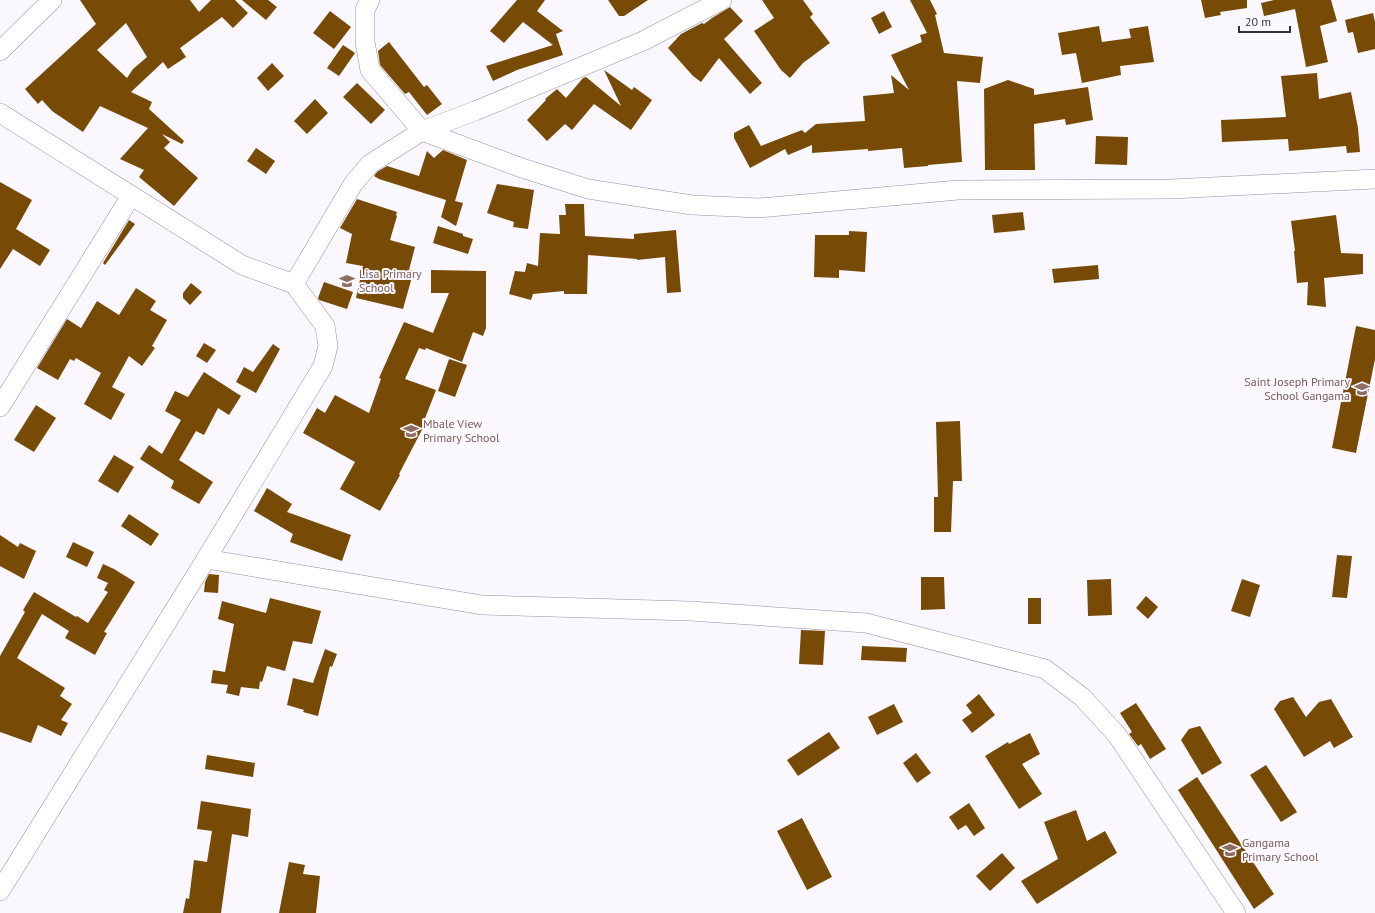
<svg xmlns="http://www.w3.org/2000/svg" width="1375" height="913" viewBox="0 0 1375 913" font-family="'PT Sans',sans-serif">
<rect width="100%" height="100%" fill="#faf8fe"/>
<g fill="#774a06" fill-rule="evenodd">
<path d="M80 0H190L199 12 211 0H235L248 13 233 28 222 17 180 48 186 57 168 69 163 62 131 92 152 102 149 109 184 141 182 144 162 134 170 142 164 148 198 178 174 206 139 177 144 170 120 159 148 128 100 106 83 132 52 111 42 100 38 104 25 89 96 24ZM126 23 147 57 133 69 127 78 97 50Z"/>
<polygon points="242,0 268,0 277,7 266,20"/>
<polygon points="517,0 545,0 537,11 563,31 556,34 563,55 517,70 493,81 486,66 553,45 523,22 504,43 490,31"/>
<polygon points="608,0 648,0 624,16 619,16"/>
<polygon points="762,0 803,0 813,14 810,17 830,43 803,63 790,78 781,70 754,31 774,18"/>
<polygon points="910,0 930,0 937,14 935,15 944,53 983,57 980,83 957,81 962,162 928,165 928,166 904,168 902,148 868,151 868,149 812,153 812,145 788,155 785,149 750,168 734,138 734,133 749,125 761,146 802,130 805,133 816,124 865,121 863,96 894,93 891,75 909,90 891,55 922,42 920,35 927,33"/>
<polygon points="1201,0 1247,0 1247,8 1220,12 1221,15 1205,18"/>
<polygon points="1274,0 1331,0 1337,21 1320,26 1328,62 1306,67 1295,9 1264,16 1261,3"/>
<polygon points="730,7 743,21 724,39 762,83 750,94 719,58 701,82 693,76 668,48 681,34 702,23 704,24 712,18"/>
<polygon points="330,11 351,27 334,49 313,33"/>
<polygon points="884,11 892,27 879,34 871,18"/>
<polygon points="1373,13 1375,22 1375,49 1358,53 1353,32 1348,33 1345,20"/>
<polygon points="1099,26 1102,42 1131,38 1129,29 1148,26 1154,62 1120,66 1121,75 1082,83 1076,53 1062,55 1058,33"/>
<polygon points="389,42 424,87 427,85 442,104 427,115 409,92 405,94 380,65 378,51"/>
<polygon points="343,45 355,53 339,76 327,68"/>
<polygon points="272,63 284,76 268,91 257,78"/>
<polygon points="604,70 632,90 634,87 652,100 631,130 594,104 572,130 565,124 547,141 527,120 546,100 545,99 557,89 566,98 583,78 586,77 621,106"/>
<polygon points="1317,73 1319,99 1351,92 1358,128 1360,152 1347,153 1346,146 1289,151 1288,139 1222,142 1221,120 1286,117 1281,76"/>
<polygon points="1008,80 1034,89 1034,95 1088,87 1093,120 1066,125 1065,119 1034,124 1035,170 985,170 984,89"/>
<polygon points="357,83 385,110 371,124 343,97"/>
<polygon points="315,99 328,113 307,134 294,121"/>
<polygon points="1096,136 1128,137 1127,165 1095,164"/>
<polygon points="256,148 275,161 266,174 247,161"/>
<polygon points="443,150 467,160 455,201 463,203 456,226 441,217 446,200 379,179 374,176 377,172 387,166 419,176 427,151 434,158"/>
<polygon points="0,182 32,200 16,229 50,250 40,266 13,249 0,269"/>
<polygon points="497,184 534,190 528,229 513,227 514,222 487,213"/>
<polygon points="357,199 397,212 396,215 397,216 390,240 415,247 409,270 414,270 403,309 356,298 363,266 346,263 352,234 340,228"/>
<polygon points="565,204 584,204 585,236 634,239 634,234 676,230 681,292 667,293 665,257 637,260 637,259 588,255 587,294 564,294 564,291 533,294 531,300 509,294 515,271 525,272 527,263 538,266 540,233 560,234 559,215 566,215"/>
<polygon points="1023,212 1025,230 994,233 992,215"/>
<polygon points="1336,215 1341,253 1363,254 1363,274 1324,278 1326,307 1307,305 1308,282 1297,283 1294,251 1295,251 1291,221"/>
<polygon points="129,220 135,224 105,265 103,263"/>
<polygon points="438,226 463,234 463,236 473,239 468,254 433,243"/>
<polygon points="849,231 867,232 865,272 839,270 839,278 814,277 815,235 849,235"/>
<polygon points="1098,265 1099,279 1054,283 1052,269"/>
<polygon points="431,270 486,271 486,328 483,336 473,332 462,362 426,348 425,350 419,348 405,379 436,390 424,421 426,422 399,474 400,475 380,511 340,489 355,462 303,433 317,408 325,413 335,395 369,413 381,379 379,378 404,322 433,333 449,293 431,293"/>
<polygon points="324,282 353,292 347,309 319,300 318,298"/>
<polygon points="191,283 202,292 190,305 183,298 183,293"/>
<polygon points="136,288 156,301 150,310 167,320 152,346 155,348 142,366 129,356 112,387 125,394 111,420 84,404 101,373 76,358 74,361 70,359 58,380 37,368 67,319 81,328 97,301 119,315"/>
<polygon points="1356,326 1375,330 1375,359 1356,453 1332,448"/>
<polygon points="204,343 216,350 207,363 196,356"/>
<polygon points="273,344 280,349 256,393 236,382 244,367 253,372"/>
<polygon points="449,359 467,365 455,397 438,391"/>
<polygon points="204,372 241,396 229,415 218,408 204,435 196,431 179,460 213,482 199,504 171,488 174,481 140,459 149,445 162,454 181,420 165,411 175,391 188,397"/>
<polygon points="36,405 56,418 34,452 14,440"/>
<polygon points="960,421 962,481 953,481 951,532 934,532 934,497 938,497 936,422"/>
<polygon points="114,455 134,467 118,493 98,481"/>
<polygon points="267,488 292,504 287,512 351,535 342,561 290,542 293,534 254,511"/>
<polygon points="129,514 159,534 151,546 121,526"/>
<polygon points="0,535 18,547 20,543 36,551 24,579 0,566"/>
<polygon points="73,542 94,552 87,567 66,557"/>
<polygon points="1337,555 1352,556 1347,598 1332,597"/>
<polygon points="103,564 114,569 135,582 104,632 107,633 95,655 65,638 69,631 42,614 17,658 65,688 60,696 72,704 61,720 68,723 61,736 38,725 31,743 0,732 0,656 25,612 23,610 34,592 76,617 77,616 88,623 108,592 104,590 108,583 97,578"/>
<polygon points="209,574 219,575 218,593 204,592 205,582"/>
<polygon points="921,577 944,577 945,609 921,610"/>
<polygon points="1111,579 1112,615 1088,616 1087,580"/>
<polygon points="1242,579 1260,585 1250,617 1231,611"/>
<polygon points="1146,596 1158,607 1148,619 1136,608"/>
<polygon points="270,598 321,611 312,644 293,641 285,671 267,666 262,682 260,681 259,689 241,687 239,696 226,693 228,685 211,683 213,670 225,672 234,624 218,619 222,601 266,613"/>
<rect x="1028" y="598" width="13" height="26"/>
<polygon points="801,630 825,631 823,665 799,664"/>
<polygon points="862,646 907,648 906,662 861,660"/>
<polygon points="325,649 337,654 332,667 330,666 318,716 303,712 304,710 287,705 293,678 313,683"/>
<polygon points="979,694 995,715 972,733 962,720 972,713 966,705"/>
<polygon points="1293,697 1306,717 1319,702 1331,699 1353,737 1334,748 1330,741 1304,757 1274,709 1280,701"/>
<polygon points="1136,703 1166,749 1150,759 1141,744 1138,746 1129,734 1132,732 1120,713"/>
<polygon points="894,704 903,722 877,735 868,717"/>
<polygon points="1200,726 1222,763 1202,775 1181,740 1189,729"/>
<polygon points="829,732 840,748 798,776 787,760"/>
<polygon points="1030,733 1040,754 1022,764 1042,794 1019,809 985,756 1008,742 1009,744"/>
<polygon points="916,753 931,773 917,783 903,763"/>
<polygon points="207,755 255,763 253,777 205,769"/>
<polygon points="1266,765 1297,812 1281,822 1250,775"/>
<polygon points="1197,777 1274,894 1254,909 1178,790"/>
<polygon points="201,801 251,809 248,837 232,834 221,913 183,913 186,898 189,899 194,860 207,862 212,831 197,829"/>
<polygon points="969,803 985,828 974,836 966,825 958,830 949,817"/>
<polygon points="1076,810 1087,841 1105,831 1117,853 1037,904 1021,881 1058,859 1044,822"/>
<polygon points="802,818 832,877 807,890 777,831"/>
<polygon points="1002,853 1015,868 990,891 976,876"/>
<polygon points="289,862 305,865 303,874 320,876 316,913 279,913"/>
</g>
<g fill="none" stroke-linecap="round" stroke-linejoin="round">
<defs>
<g id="street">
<polyline points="370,0 365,10 365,42 370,70 422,131 522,168 588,189 692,205 759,208 958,190 1171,189 1375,179"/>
<polyline points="0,51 52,0"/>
<polyline points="0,113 242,265 294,284 325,326 328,346 323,366 206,559 0,891"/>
<polyline points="294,284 353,184 370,164 422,131 475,111 643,41 722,0"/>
<polyline points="0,407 131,196"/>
<polyline points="206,559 482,605 690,611 866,623 1045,669 1082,697 1117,735 1236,913"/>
</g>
</defs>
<use href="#street" stroke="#978fa6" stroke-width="20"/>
<use href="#street" stroke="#fff" stroke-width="19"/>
</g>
<defs>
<symbol id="school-bare" viewBox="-9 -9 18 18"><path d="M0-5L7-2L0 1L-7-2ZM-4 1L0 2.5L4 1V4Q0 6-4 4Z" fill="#8d6e63" stroke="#faf8fe" stroke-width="2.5" paint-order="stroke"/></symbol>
</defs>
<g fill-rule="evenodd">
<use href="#school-bare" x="336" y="270" width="22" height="22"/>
<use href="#school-bare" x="1351" y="378" width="22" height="22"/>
<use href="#school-bare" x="400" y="420" width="22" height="22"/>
<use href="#school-bare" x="1219" y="839" width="22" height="22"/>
</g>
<g text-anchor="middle" stroke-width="4" stroke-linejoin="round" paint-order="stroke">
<g font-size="12" fill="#785e54" stroke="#faf8fe" text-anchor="start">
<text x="359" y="278">Lisa Primary<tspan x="359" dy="14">School</tspan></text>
<text x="1350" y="386" text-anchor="end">Saint Joseph Primary<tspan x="1350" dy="14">School Gangama</tspan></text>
<text x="423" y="428">Mbale View<tspan x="423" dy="14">Primary School</tspan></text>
<text x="1242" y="847">Gangama<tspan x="1242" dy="14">Primary School</tspan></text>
</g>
</g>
<path d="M1239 26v6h51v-6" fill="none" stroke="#333039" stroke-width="2"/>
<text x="1245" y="26" font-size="12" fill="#333039" stroke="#faf8fe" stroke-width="3" paint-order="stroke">20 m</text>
</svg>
